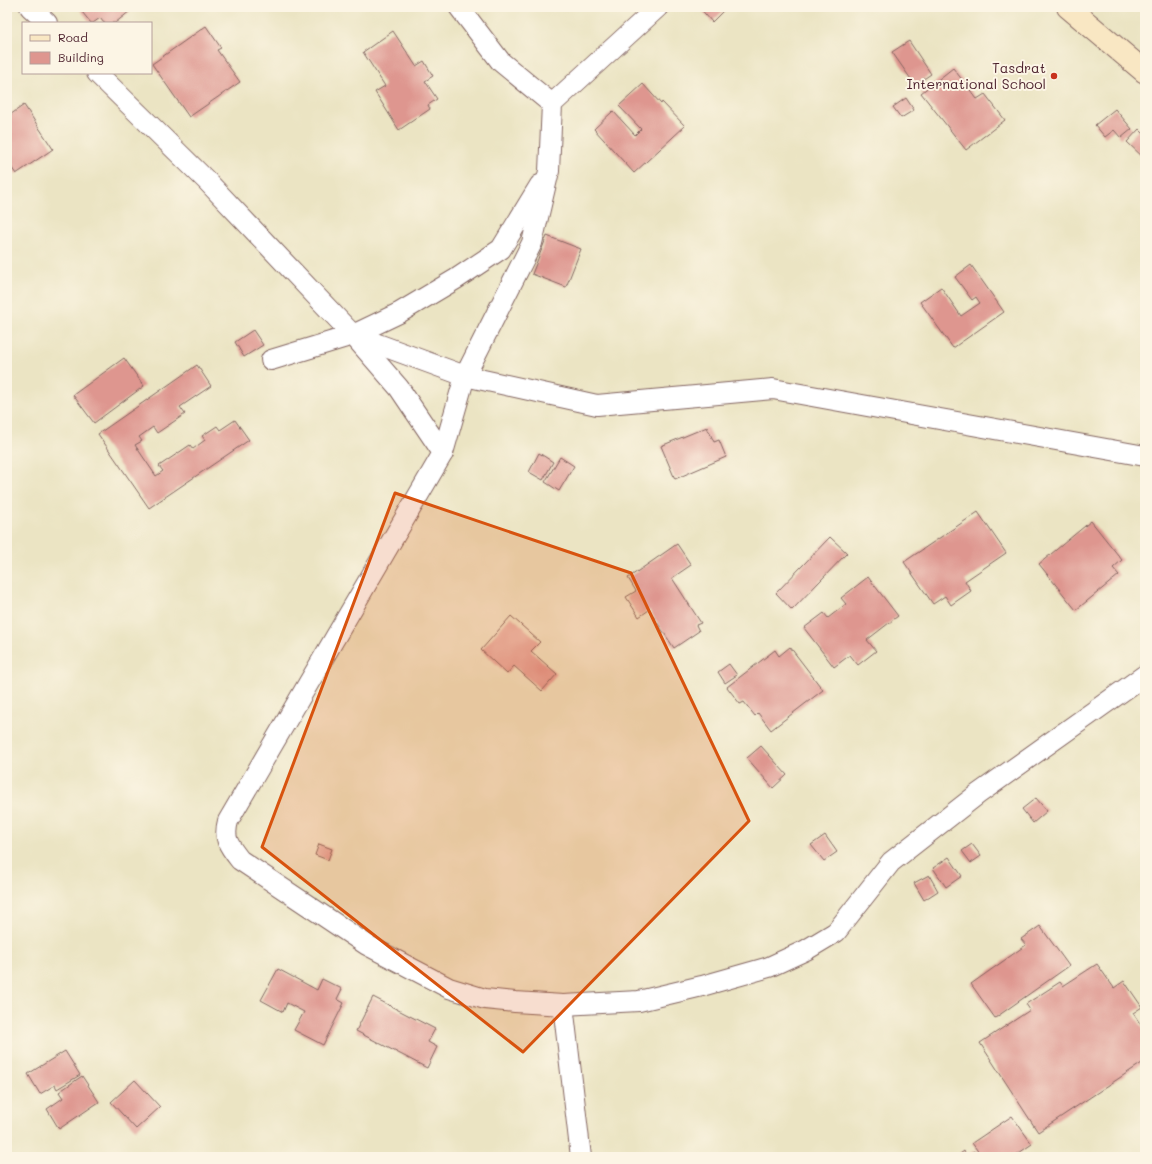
<svg xmlns="http://www.w3.org/2000/svg" width="1152" height="1164" viewBox="0 0 1152 1164" font-family="Mali,sans-serif">
<rect width="100%" height="100%" fill="#fcf5e5"/>
<filter id="ink" filterUnits="userSpaceOnUse"><feTurbulence type="fractalNoise" baseFrequency=".025" numOctaves="2"/><feDisplacementMap in="SourceGraphic" scale="8" xChannelSelector="R" yChannelSelector="G"/><feConvolveMatrix kernelMatrix="1 2 1 2 8 2 1 2 1" color-interpolation-filters="sRGB"/></filter>
<filter id="wash" filterUnits="userSpaceOnUse"><feTurbulence type="fractalNoise" baseFrequency=".012" numOctaves="4" result="noise"/><feDisplacementMap in="SourceGraphic" scale="16" xChannelSelector="R" yChannelSelector="G"/><feGaussianBlur stdDeviation="0.9" result="paint"/><feColorMatrix in="noise" values="0 0 0 0 0 0 0 0 0 0 0 0 0 0 0 0 0 1.4 0 .05"/><feComposite in="paint" operator="in"/></filter>
<g filter="url(#wash)">
<rect width="100%" height="100%" fill="#ebe4c3"/>
<g id="blocks">
<g fill="#de968f">
<polygon points="78,7 135,7 115,23 104,23 100,18 93,23 91,23"/>
<polygon points="699,7 727,7 712,22"/>
<polygon points="206,26 221,48 217,50 240,82 189,117 152,64"/>
<polygon points="393,31 416,66 424,61 433,76 425,81 437,99 428,105 430,109 399,130 375,92 385,86 363,52"/>
<polygon points="909,41 931,74 915,85 892,52"/>
<polygon points="953,68 977,99 985,94 1005,120 966,150 921,93"/>
<polygon points="643,84 661,104 662,102 685,126 634,173 594,129 613,111 635,135 641,129 619,106"/>
<polygon points="906,98 914,110 901,118 893,107"/>
<polygon points="24,105 53,149 16,174 7,161 7,117"/>
<polygon points="1115,109 1132,129 1121,138 1114,130 1105,137 1095,125"/>
<polygon points="1139,129 1145,135 1145,159 1127,142"/>
<polygon points="547,236 581,249 566,287 532,274"/>
<polygon points="971,265 1004,312 953,348 920,302 941,287 961,316 980,303 976,297 972,300 955,277"/>
<polygon points="253,330 263,345 244,357 235,342"/>
<polygon points="124,358 144,386 94,423 73,395"/>
<polygon points="197,365 211,386 180,407 185,414 157,433 153,427 139,437 142,441 135,445 156,476 163,471 159,466 190,445 193,449 205,440 202,436 217,426 220,430 235,420 249,440 149,508 98,434"/>
<polygon points="707,427 714,442 719,440 726,457 675,479 661,446"/>
<polygon points="539,453 553,462 543,480 529,472"/>
<polygon points="560,457 574,466 559,491 545,482"/>
<polygon points="978,512 1006,553 965,581 971,591 951,605 945,596 933,604 904,562"/>
<polygon points="1091,521 1122,560 1113,568 1119,575 1076,610 1039,564"/>
<polygon points="830,537 847,553 792,610 776,593"/>
<polygon points="677,544 691,565 672,578 701,623 696,625 699,631 674,648 649,610 639,617 626,597 636,591 628,578"/>
<polygon points="868,577 898,616 867,640 876,651 858,665 850,655 834,667 804,628 824,613 828,618 846,604 841,598"/>
<polygon points="511,616 540,642 531,651 557,674 542,691 514,666 507,674 481,650"/>
<polygon points="790,647 823,690 771,730 758,713 755,716 744,702 740,704 727,687 775,650 779,656"/>
<polygon points="729,664 737,675 725,683 718,672"/>
<polygon points="761,746 787,775 773,788 747,758"/>
<polygon points="1036,798 1047,811 1033,823 1022,809"/>
<polygon points="825,835 837,852 824,861 811,845"/>
<polygon points="319,844 332,849 328,860 315,855"/>
<polygon points="972,844 981,856 971,863 962,851"/>
<polygon points="949,857 962,876 946,887 933,868"/>
<polygon points="929,875 938,891 924,900 914,883"/>
<polygon points="1040,926 1069,966 995,1018 971,984 1026,945 1021,939"/>
<polygon points="1097,964 1114,988 1124,981 1142,1007 1133,1013 1145,1031 1145,1061 1038,1132 980,1043 1030,1010 1026,1004 1060,982 1063,986"/>
<polygon points="278,969 317,990 322,979 342,989 337,999 344,1003 323,1045 294,1030 304,1012 287,1003 283,1012 261,1000"/>
<polygon points="373,997 435,1029 428,1042 437,1047 427,1068 356,1031"/>
<polygon points="65,1051 80,1075 57,1089 55,1085 40,1094 28,1074"/>
<polygon points="82,1076 99,1102 59,1129 47,1109 63,1098 59,1092"/>
<polygon points="135,1080 160,1107 136,1129 111,1102"/>
<polygon points="1012,1116 1032,1144 1013,1157 982,1157 972,1143"/>
<polygon points="964,1151 967,1156 974,1151 978,1157 956,1157"/>
</g>
</g>
</g>
<g filter="url(#ink)">
<use href="#blocks" fill-opacity="0" stroke="#826460" stroke-width="1"/>
<g fill="none" stroke-linecap="round" stroke-linejoin="round">
<defs>
<g id="street">
<polyline points="30,7 47,23"/>
<polyline points="459,7 501,62 552,104"/>
<path d="M658 7 552 104 549 171 532 243 465 376 443 453 228 821C223 839 229 846 240 860L367 945 449 988 485 999 515 1002 563 1005 639 1001 702 986 769 967 806 950 836 932 891 862 978 794 1145 675"/>
<polyline points="97,73 207,181 353,335 399,313 456,279 501,249 540,185"/>
<polyline points="353,335 465,376 597,405 773,389 1145,456"/>
<polyline points="271,360 353,335 399,388 443,453"/>
<polyline points="563,1005 581,1157"/>
</g>
<polyline id="secondary" points="1068,7 1145,72"/>
</defs>
<use href="#street" stroke="#826460" stroke-width="22"/>
<use href="#secondary" stroke="#826460" stroke-width="24"/>
<use href="#street" stroke="#fff" stroke-width="20"/>
<use href="#secondary" stroke="#f9e7c3" stroke-width="22"/>
</g>
</g>
<path fill="#d8530f" fill-opacity="0.2" stroke="#d8530f" stroke-width="3" stroke-linejoin="round" d="M395 493 631 573 749 821 523 1052 262 847Z"/>
<circle fill="#c8321e" stroke="#fcf5e5" stroke-width="1.5" cx="1054" cy="76" r="4"/>
<g text-anchor="middle" stroke-width="4" stroke-linejoin="round" paint-order="stroke">
<g font-size="14" fill="#4a1f2b" stroke="#fcf5e5" text-anchor="end">
<text x="1046" y="73">Tasdrat<tspan x="1046" dy="16">International School</tspan></text>
</g>
</g>
<rect width="1152" height="1164" fill="none" stroke="#fcf5e5" stroke-width="24"/>
<rect x="22" y="22" width="130" height="52" fill="#fcf5e5" stroke="#b59f9b"/>
<rect x="30" y="35" width="20" height="6" fill="#f9e7c3" stroke="#b59f9b"/>
<text x="58" y="42" font-size="12" fill="#4a1f2b">Road</text>
<rect x="30" y="52" width="20" height="12" fill="#de968f" stroke="#b59f9b"/>
<text x="58" y="62" font-size="12" fill="#4a1f2b">Building</text>
</svg>
